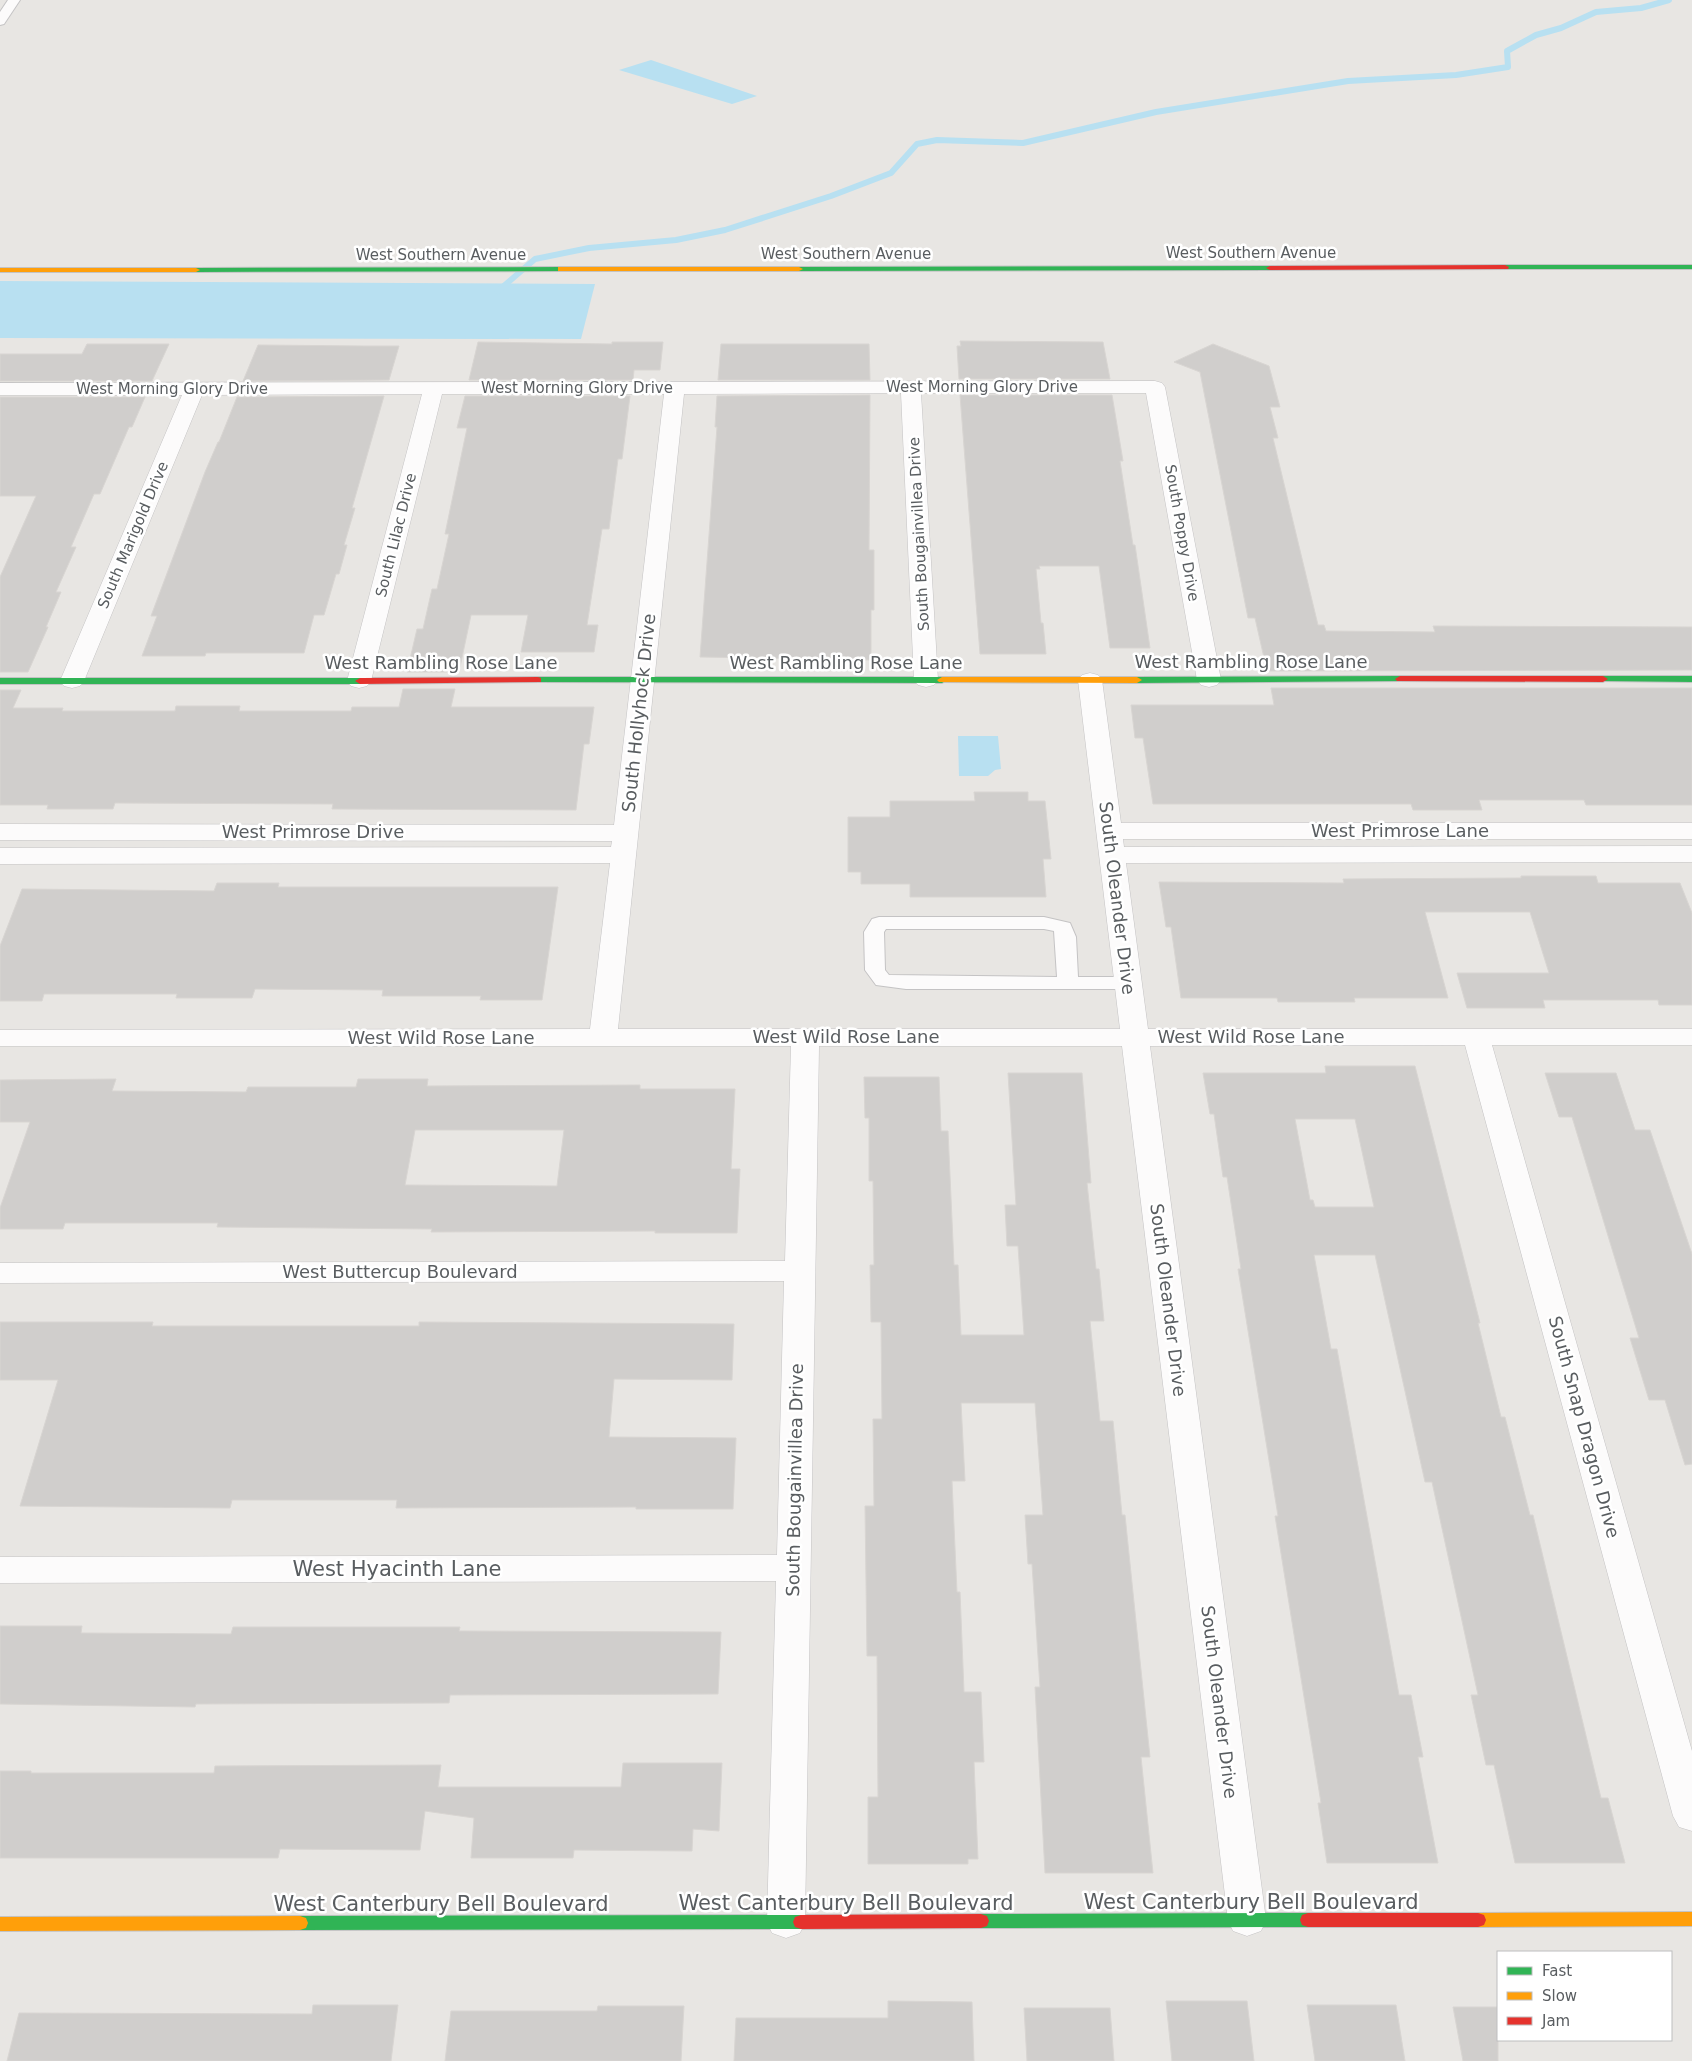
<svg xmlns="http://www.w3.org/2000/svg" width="1692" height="2061" viewBox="0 0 1692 2061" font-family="'DejaVu Sans',sans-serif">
<rect width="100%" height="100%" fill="#e8e6e3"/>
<g fill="#b8e0f1">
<polygon points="651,60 757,96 732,104 619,70"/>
<polygon points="0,281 595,284 581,339 0,338"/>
<polygon points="958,736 998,736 1001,769 995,770 988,776 959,776"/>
</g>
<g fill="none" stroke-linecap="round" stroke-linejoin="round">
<polyline stroke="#b8e0f1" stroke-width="6" points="498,291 535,259 589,248 676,240 725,230 831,196 891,173 917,144 937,140 1023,143 1156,112 1348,81 1456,75 1508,67 1507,51 1536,35 1561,28 1596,12 1641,8 1669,0"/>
</g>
<g fill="#d0cecc" stroke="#d8d5d2" fill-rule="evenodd">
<polygon points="960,341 1103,342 1110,379 959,379 957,346 961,346"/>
<polygon points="478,342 612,344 612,342 663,342 660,370 634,370 633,380 469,380"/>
<polygon points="87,344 169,344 152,381 0,381 0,354 82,354"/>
<polygon points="721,344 869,344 870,380 718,380"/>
<polygon points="1213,344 1269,366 1280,407 1270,407 1278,438 1273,438 1318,625 1324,625 1326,631 1435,632 1433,626 1692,627 1692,670 1267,671 1255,618 1248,618 1200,372 1174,362"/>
<polygon points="258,345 363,346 399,346 389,380 243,381"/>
<polygon points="870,395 869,550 874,550 874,610 871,610 871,660 700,657 717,427 715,427 717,396"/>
<polygon points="960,395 1112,395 1123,461 1120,461 1133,545 1135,545 1150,648 1110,648 1099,566 1039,566 1040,569 1036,569 1041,623 1043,623 1046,654 980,654"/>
<polygon points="384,396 352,508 355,508 344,545 347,545 339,574 336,574 324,615 314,615 304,653 206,653 205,656 142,656 157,616 151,616 205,472 218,442 219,442 237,397"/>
<polygon points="465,396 630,396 622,459 618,459 609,529 602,529 587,625 598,625 594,652 521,652 528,615 471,615 459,672 407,672 417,629 423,629 432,589 437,589 449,534 445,534 467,428 457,428"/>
<polygon points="0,397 145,397 132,427 129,427 100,494 94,494 71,547 76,547 56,592 61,592 46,627 48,627 28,672 0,672 0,577 36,496 0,496"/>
<polygon points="1271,688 1692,688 1692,805 1586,805 1584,800 1479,800 1482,810 1413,810 1411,804 1153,804 1143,738 1135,738 1131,705 1274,705"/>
<polygon points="403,689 455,689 451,707 594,707 589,744 584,744 576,810 332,809 333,804 115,803 113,809 47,809 48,805 0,805 0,690 21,690 13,708 63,708 62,711 175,711 176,706 240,706 239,711 351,711 352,707 399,707"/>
<polygon points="974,792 1028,792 1028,801 1045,801 1051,859 1043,859 1046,897 910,897 910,884 861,884 861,872 848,872 848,817 890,817 890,801 975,801"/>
<polygon points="1521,876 1596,876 1598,883 1680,883 1692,913 1692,1005 1659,1005 1658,1000 1543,1000 1545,1008 1467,1008 1457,973 1549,973 1530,912 1425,912 1448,998 1354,998 1355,1002 1278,1002 1277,998 1181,998 1171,927 1166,927 1159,882 1344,883 1343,879 1521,878"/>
<polygon points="217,883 279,883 278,887 558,887 542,1000 480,1000 481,996 382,996 383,990 255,989 252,998 176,998 177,994 44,994 42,1001 0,1001 0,946 22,889 214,891"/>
<path d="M1325 1066H1415L1480 1323H1478L1501 1417H1505L1530 1515H1533L1601 1798H1608L1625 1863H1515L1494 1765H1486L1471 1695H1478L1432 1482H1425L1375 1255H1314L1331 1349H1337L1399 1695H1411L1423 1757H1418L1438 1863H1327L1318 1803H1321L1275 1516H1278L1238 1269H1241L1227 1177H1223L1214 1114H1210L1203 1073H1326ZM1295 1119H1355L1374 1207H1315L1313 1200H1310Z"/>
<polygon points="1008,1073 1082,1073 1091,1183 1087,1183 1096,1269 1099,1269 1104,1321 1090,1321 1100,1421 1113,1421 1122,1515 1125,1515 1150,1757 1141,1757 1153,1873 1045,1873 1035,1687 1040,1687 1032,1564 1028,1564 1025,1515 1043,1515 1035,1403 961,1403 965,1481 952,1481 957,1592 960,1592 964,1692 981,1692 984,1762 974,1762 978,1859 968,1859 968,1864 868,1864 868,1797 878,1797 877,1656 867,1656 865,1506 874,1506 873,1419 882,1419 881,1322 871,1322 870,1265 874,1265 873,1181 869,1181 869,1118 865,1118 864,1077 939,1077 941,1131 948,1131 954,1265 958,1265 961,1335 1024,1335 1018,1246 1007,1246 1005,1205 1016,1205"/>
<polygon points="1545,1073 1616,1073 1635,1130 1650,1130 1692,1254 1692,1464 1685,1465 1665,1400 1649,1400 1630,1338 1639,1338 1572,1117 1559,1117"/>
<path d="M116 1079 112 1091 246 1092 248 1087H356L358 1079H428L427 1086 640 1085V1089H735L731 1169H740L737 1233H655V1231L431 1232 432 1229 217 1227 218 1223H65L63 1229H0V1208L30 1122H0V1080ZM415 1130H564L557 1186 405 1185Z"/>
<polygon points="0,1322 153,1322 152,1326 419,1326 419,1322 734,1324 732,1380 614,1379 609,1437 736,1438 733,1509 636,1509 636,1507 396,1508 397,1500 232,1500 230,1508 20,1506 58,1380 0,1380"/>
<polygon points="0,1626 82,1626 81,1633 231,1634 233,1627 460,1627 459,1631 721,1632 718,1694 450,1695 449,1703 196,1704 195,1707 0,1704"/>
<polygon points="623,1763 722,1763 719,1831 693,1829 692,1851 574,1850 573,1858 471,1858 474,1818 425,1811 420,1850 280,1849 278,1858 0,1858 0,1771 31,1771 31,1773 214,1773 215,1766 441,1765 438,1787 621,1787"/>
<polygon points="888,2001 972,2002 974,2061 734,2061 736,2018 888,2018"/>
<polygon points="1166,2001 1247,2001 1254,2061 1172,2061"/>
<polygon points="313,2005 398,2005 391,2061 7,2061 19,2013 312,2014"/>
<polygon points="1307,2005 1396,2005 1405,2061 1315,2061"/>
<polygon points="598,2006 684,2006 681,2061 445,2061 451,2011 597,2011"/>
<polygon points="1453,2007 1498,2007 1498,2061 1463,2061"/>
<polygon points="1024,2008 1110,2008 1114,2061 1027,2061"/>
</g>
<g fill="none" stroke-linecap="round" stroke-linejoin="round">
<defs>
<g id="lane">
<polygon points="8,0 20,0 4,24 0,25 0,12"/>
<path d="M879 917H1044L1070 923 1076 937 1078 977H1128L1135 979 1138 983 1135 987 1128 989H906L876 985 865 970 864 932 872 919ZM886 929H1044L1054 931 1057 977 889 975 885 970 884 932Z"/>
</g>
<polygon id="street" points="1155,381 1162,383 1165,387 1221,680 1217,685 1209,687 1201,685 1197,680 1146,393 921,393 938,680 934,685 926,687 918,685 914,680 901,393 684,394 618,1029 1120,1029 1078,680 1082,675 1090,673 1098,675 1102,680 1121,823 1692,823 1692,839 1123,839 1124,847 1692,846 1692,862 1126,863 1148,1029 1692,1029 1692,1045 1492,1045 1692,1751 1692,1831 1679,1827 1673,1816 1465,1045 1150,1046 1266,1920 1261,1931 1247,1936 1233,1931 1228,1920 1122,1046 819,1046 805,1922 800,1933 786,1938 772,1933 767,1922 776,1581 0,1583 0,1557 777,1555 784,1281 0,1283 0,1263 785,1261 791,1046 0,1046 0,1030 590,1029 610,863 0,864 0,848 611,847 612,841 0,840 0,824 614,825 664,394 442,394 371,681 367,686 359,688 351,686 347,681 422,394 202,395 84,681 80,686 72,688 64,686 60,681 182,395 0,395 0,383"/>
<g id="fast">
<polygon points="1502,265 1692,265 1692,269 1505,269 1501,267"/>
<polygon points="1270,266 1273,266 1273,270 799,271 795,269 799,267"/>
<polygon points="561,267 564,267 564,271 196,272 192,270 196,268"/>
<polygon points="1400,676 1405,679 1403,681 1137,683 1132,680 1137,677"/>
<polygon points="1603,676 1692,676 1692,682 1600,681 1598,679"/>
<polygon points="538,677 942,677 947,680 942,683 535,682 535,678"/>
<polygon points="0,678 360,678 365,681 360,684 0,684"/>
<polygon points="1308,1913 1314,1915 1316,1920 1314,1925 1308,1927 981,1928 975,1926 973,1921 975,1916 981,1914"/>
<polygon points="801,1915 807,1917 809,1922 807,1927 801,1929 300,1930 294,1928 292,1923 294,1918 300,1916"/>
</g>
<g id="slow">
<polygon points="558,267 799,267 803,269 799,271 558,271"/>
<polygon points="0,268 196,268 200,270 196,272 0,272"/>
<polygon points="942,677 1137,677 1142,680 1137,683 939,682 937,680"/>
<polygon points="1692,1912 1692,1926 1478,1927 1472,1925 1470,1920 1472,1915 1478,1913"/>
<polygon points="300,1916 306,1918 308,1923 306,1928 300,1930 0,1931 0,1917"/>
</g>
<g id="jam">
<polygon points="1505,265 1509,267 1508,269 1270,270 1266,268 1270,266"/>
<polygon points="1400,676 1603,676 1608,679 1603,682 1397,681 1395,679"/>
<polygon points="538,677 541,678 541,682 360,684 355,681 360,678"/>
<polygon points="1308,1913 1478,1913 1484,1915 1486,1920 1484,1925 1478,1927 1308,1927 1302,1925 1300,1920 1302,1915"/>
<polygon points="981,1914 987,1916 989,1921 987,1926 981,1928 801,1929 795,1927 793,1922 795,1917 801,1915"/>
</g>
</defs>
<use href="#lane" stroke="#c4c3c4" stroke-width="2"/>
<use href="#street" stroke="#c4c3c4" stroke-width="1"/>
<use href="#fast" stroke="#c3c3c4" stroke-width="2"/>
<use href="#slow" stroke="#c3c3c4" stroke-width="2"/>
<use href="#jam" stroke="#c3c3c4" stroke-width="2"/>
<use href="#lane" fill="#fcfbfb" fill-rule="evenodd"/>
<use href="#street" fill="#fcfbfb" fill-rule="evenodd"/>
<use href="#fast" fill="#30b455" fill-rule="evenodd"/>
<use href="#slow" fill="#ff9f0a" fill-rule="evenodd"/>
<use href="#jam" fill="#e5322d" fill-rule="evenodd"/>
</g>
<g text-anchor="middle" stroke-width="5" stroke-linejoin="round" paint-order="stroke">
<g font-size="15" fill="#595d60" stroke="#fff">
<text x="1251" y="258">West Southern Avenue</text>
<text x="846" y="259">West Southern Avenue</text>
<text x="441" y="260">West Southern Avenue</text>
<text x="982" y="392">West Morning Glory Drive</text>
<text x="577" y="393">West Morning Glory Drive</text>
<text x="172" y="394">West Morning Glory Drive</text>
<text transform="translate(1182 533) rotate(80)" y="5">South Poppy Drive</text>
<text transform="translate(919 534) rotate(-93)" y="5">South Bougainvillea Drive</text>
<text transform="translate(133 535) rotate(-67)" y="5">South Marigold Drive</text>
<text transform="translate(396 535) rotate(-76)" y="5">South Lilac Drive</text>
</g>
<g font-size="18" fill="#595d60" stroke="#fff">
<text x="1251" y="668">West Rambling Rose Lane</text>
<text x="441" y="669">West Rambling Rose Lane</text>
<text x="846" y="669">West Rambling Rose Lane</text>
<text transform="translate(639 713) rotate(-84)" y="6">South Hollyhock Drive</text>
<text x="1400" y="837">West Primrose Lane</text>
<text x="313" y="838">West Primrose Drive</text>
<text transform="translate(1117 898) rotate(83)" y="6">South Oleander Drive</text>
<text x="846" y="1043">West Wild Rose Lane</text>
<text x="1251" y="1043">West Wild Rose Lane</text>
<text x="441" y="1044">West Wild Rose Lane</text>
<text x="400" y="1278">West Buttercup Boulevard</text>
<text transform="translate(1168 1300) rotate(83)" y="6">South Oleander Drive</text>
<text transform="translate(1584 1427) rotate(75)" y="6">South Snap Dragon Drive</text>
<text transform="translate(795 1480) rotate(-89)" y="6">South Bougainvillea Drive</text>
<text transform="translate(1219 1702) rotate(83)" y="6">South Oleander Drive</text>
</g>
<g font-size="21" fill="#595d60" stroke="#fff">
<text x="397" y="1576">West Hyacinth Lane</text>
<text x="1251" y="1909">West Canterbury Bell Boulevard</text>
<text x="846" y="1910">West Canterbury Bell Boulevard</text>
<text x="441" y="1911">West Canterbury Bell Boulevard</text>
</g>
</g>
<rect x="1497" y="1951" width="175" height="90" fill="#ffffff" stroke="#bdbebf"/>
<rect x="1507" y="1967" width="25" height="8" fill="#30b455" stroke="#bdbebf"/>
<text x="1542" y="1976" font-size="15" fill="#595d60">Fast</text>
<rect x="1507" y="1992" width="25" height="8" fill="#ff9f0a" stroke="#bdbebf"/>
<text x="1542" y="2001" font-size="15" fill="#595d60">Slow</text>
<rect x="1507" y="2017" width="25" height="8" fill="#e5322d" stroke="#bdbebf"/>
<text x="1542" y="2026" font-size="15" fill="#595d60">Jam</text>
</svg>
